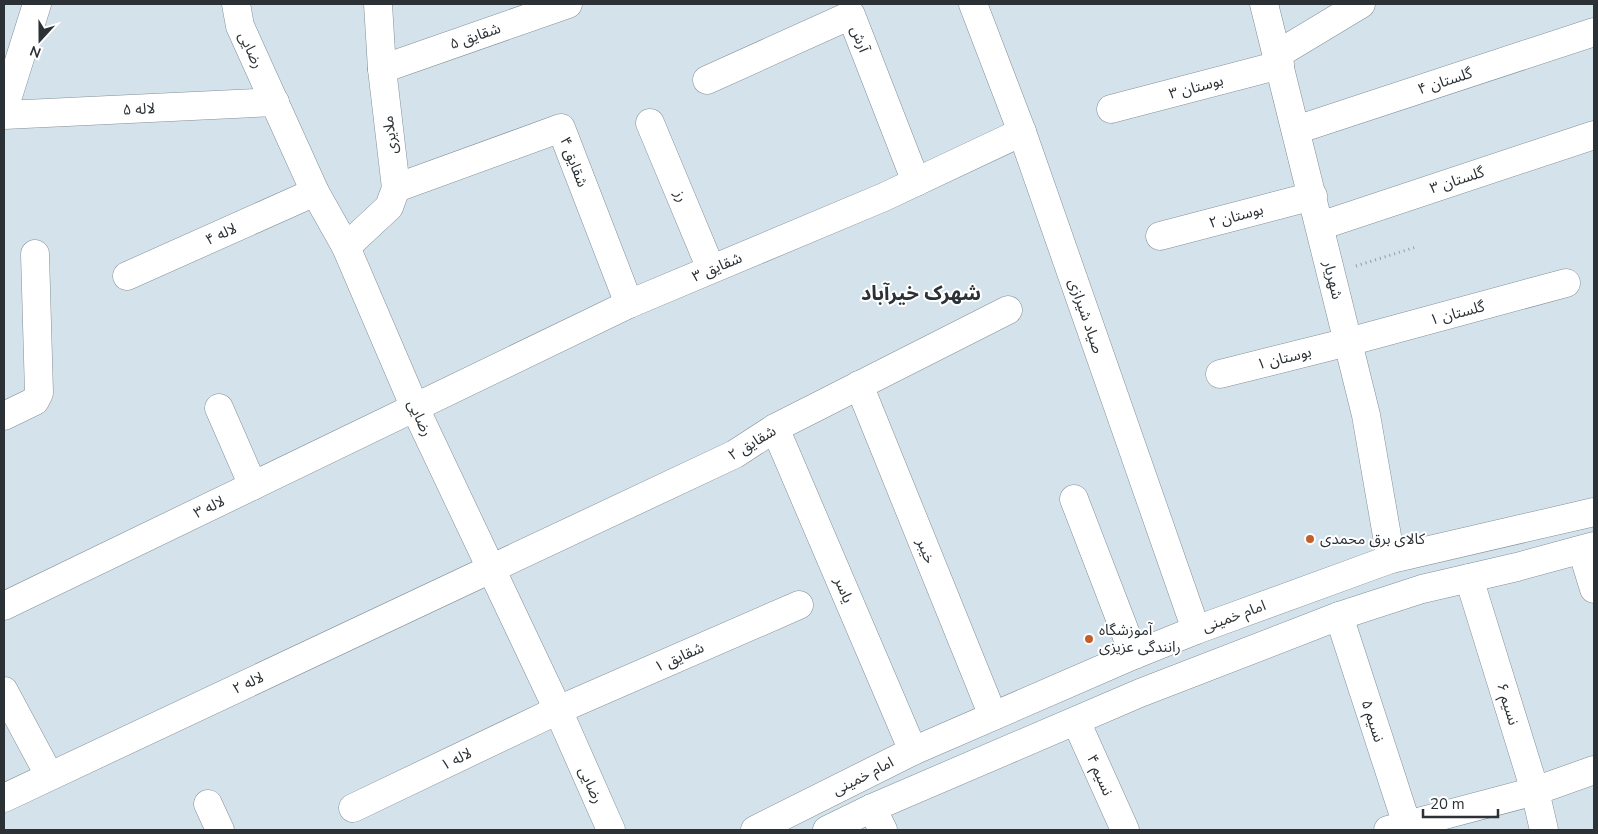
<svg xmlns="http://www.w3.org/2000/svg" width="1598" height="834" viewBox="0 0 1598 834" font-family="'Nunito Sans','Noto Sans Arabic',sans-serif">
<rect width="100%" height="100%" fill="#d4e2eb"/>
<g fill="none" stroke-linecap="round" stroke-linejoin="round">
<defs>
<g id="street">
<polyline points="236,4 240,26 315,192 346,247 415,408 558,710 611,830"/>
<polyline points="973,4 1022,132 1196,630"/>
<polyline points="1264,4 1366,415 1391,559"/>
<polyline points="1278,54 1361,4"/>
<polyline points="382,69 568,4"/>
<polyline points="707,80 851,15 916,182"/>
<polyline points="4,109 37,4"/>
<polyline points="1111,109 1280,65"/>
<polyline points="4,115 275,102"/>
<polyline points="650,123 711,269"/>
<polyline points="1296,130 1594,32"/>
<polyline points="396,188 561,128 629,304"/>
<polyline points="1320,226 1594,135"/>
<polyline points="1160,236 1313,196"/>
<polyline points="346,247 389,207 396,188 382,69 378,4"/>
<polyline points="127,276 315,192"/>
<polyline points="1220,374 1348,342 1566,283"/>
<polyline points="859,385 993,716"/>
<polyline points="219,408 253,486"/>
<polyline points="4,416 35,401 39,393 35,254"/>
<polyline points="775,428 913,751"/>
<polyline points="1074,499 1134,655"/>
<polyline points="1582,550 1594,589"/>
<polyline points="1469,578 1535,791 1544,830"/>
<polyline points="4,606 629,304 884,197 1022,132"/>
<polyline points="1339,616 1407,825"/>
<polyline points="4,691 49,775"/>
<polyline points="1076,721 1125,830"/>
<polyline points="4,798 735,454 775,428 1008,310"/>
<polyline points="208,804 220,830"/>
<polyline points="353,808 558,710 799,605"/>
<polyline points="872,808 883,830"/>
<polyline points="1388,830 1535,791 1594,770"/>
</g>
<g id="secondary">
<polyline points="755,830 913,751 1134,655 1196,630 1391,559 1594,512"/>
<polyline points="827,830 872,808 1140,693 1339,616 1422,589 1517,567 1594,546"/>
</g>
</defs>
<use href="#street" stroke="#839098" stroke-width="29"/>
<use href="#secondary" stroke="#839098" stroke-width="29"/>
<polyline stroke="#929da4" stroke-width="3" stroke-dasharray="1 4" stroke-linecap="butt" points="1356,266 1416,247"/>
<use href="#street" stroke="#fff" stroke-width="28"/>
<use href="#secondary" stroke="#fff" stroke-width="28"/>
</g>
<g fill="#c35f2a" stroke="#fff" stroke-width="2">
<circle cx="1310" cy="539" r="5"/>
<circle cx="1089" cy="639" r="5"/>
</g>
<g text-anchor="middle" stroke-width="4" stroke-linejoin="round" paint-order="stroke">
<g font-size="15" fill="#2b3134" stroke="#fff">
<text transform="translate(475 36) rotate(-19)" y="5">شقایق ۵</text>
<text transform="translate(860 39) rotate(69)" y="5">آرش</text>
<text transform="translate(251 50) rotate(65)" y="5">رضایی</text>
<text transform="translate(1445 81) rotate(-18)" y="5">گلستان ۴</text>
<text transform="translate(1196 87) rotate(-15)" y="5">بوستان ۳</text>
<text transform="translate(139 109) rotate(-3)" y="5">لاله ۵</text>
<text transform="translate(390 135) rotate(-97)" y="5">ملایری</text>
<text transform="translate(574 162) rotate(69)" y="5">شقایق ۴</text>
<text transform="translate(1457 180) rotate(-18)" y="5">گلستان ۳</text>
<text transform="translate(681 196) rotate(67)" y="5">رز</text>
<text transform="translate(1236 216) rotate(-15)" y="5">بوستان ۲</text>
<text transform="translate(221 234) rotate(-24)" y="5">لاله ۴</text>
<text transform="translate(717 267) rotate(-23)" y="5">شقایق ۳</text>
<text transform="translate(1333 280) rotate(76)" y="5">شهریار</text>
<text transform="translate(1457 313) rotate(-15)" y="5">گلستان ۱</text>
<text transform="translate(1086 316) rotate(71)" y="5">صیاد شیرازی</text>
<text transform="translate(1284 358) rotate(-14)" y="5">بوستان ۱</text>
<text transform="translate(420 418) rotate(65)" y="5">رضایی</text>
<text transform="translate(752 443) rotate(-31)" y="5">شقایق ۲</text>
<text transform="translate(209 507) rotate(-26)" y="5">لاله ۳</text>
<text transform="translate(926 551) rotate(68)" y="5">خیبر</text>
<text transform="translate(844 590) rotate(67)" y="5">یاسر</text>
<text transform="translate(1234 616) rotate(-20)" y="5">امام خمینی</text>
<text transform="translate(679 657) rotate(-24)" y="5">شقایق ۱</text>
<text transform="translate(248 683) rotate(-25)" y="5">لاله ۲</text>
<text transform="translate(1508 704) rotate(73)" y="5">نسیم ۶</text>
<text transform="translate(1373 721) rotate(72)" y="5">نسیم ۵</text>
<text transform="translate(456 759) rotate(-26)" y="5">لاله ۱</text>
<text transform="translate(1100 775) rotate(66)" y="5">نسیم ۴</text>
<text transform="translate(863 776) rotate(-27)" y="5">امام خمینی</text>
<text transform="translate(591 785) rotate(66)" y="5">رضایی</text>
</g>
<g font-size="15" fill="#2b3134" stroke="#fff" text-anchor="start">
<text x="1320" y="544">کالای برق محمدی</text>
<text x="1099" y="635">آموزشگاه<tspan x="1099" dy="17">رانندگی عزیزی</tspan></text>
</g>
<g font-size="20" font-weight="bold" fill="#2b3134" stroke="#fff">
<text x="921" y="300">شهرک خیرآباد</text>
</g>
</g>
<rect width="1598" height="834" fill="none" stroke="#2b3134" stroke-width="10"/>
<g transform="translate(40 40) rotate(201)" stroke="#ffffff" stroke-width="4" paint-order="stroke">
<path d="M0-4L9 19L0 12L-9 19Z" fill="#2b3134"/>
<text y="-8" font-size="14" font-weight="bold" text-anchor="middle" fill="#2b3134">N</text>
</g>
<path d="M1423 809v8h75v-8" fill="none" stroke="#2b3134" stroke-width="2.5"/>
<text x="1430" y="809" font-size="15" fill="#2b3134" stroke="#ffffff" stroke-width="4" paint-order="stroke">20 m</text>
</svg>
